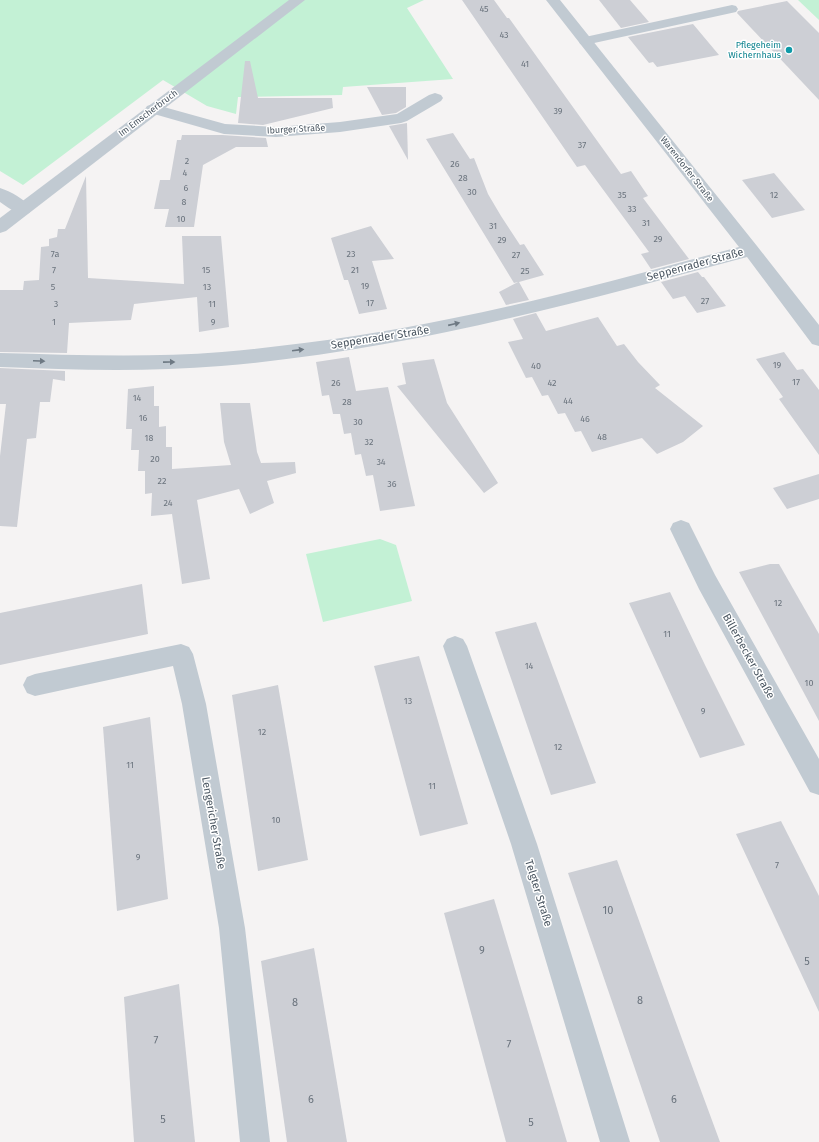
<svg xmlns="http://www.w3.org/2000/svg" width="819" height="1142" viewBox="0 0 819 1142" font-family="'Fira Sans',sans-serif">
<rect width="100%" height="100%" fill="#f5f3f3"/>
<g fill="#c3f1d5">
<polygon points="0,0 424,0 407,8 453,79 343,87 342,95 238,97 236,114 207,106 163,80 23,185 0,171"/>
<polygon points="798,0 819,0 819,20"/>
<polygon points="380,539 396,545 412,601 323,622 306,554"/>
</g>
<g fill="#cdcfd5">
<polygon points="462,0 494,0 507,18 509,18 621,174 631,171 648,196 643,198 689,259 651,269 641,254 649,252 585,165 577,167"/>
<polygon points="599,0 630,0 649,22 621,28"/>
<polygon points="787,1 819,33 819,100 737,13 738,11"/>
<polygon points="693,24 719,55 657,67 653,62 649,63 628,37"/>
<polygon points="245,61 250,61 258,98 332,98 333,108 263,125 238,123"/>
<polygon points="367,87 406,87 406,107 396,113 382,115"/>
<polygon points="407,123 408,160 389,126"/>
<polygon points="453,133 470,159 474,158 488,194 501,216 520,245 524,244 544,275 519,282 529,300 506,305 499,292 518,282 514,283 426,139"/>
<polygon points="182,135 222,135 266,138 268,147 236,147 203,165 194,227 165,227 169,209 154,209 160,180 170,180 177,140 181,140"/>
<polygon points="774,173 805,210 772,218 742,180"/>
<polygon points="86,176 88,278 184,284 182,236 221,236 229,327 199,332 197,297 134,304 131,320 69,323 67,353 0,352 0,290 23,290 24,281 39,280 41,247 49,246 49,239 57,237 58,229 65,229"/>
<polygon points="371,226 394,259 372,261 387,309 359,314 348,280 344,280 331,238"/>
<polygon points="698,272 702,277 704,277 726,306 697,313 685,296 673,299 661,282"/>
<polygon points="536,313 546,331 598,317 617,346 624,344 638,362 660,385 655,388 703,426 683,442 657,454 642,438 592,452 581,431 575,432 565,413 558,414 548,395 542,396 532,377 526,378 508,342 523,339 513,319"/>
<polygon points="784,352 797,370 803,369 819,390 819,455 779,399 783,397 756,359"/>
<polygon points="349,357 356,391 388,387 415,506 380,511 373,475 366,476 361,454 355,455 351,433 344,434 340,414 333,414 329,395 322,396 316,362"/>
<polygon points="434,359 447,403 498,483 484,493 397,386 406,384 402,363"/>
<polygon points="0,368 65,371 65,381 53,379 50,402 40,402 36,438 27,439 17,527 0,526 0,456 6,404 0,404"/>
<polygon points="154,386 154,406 159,406 159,427 166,426 166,447 172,447 172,469 231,465 224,442 220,403 250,403 257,452 261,463 295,462 296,473 267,481 274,503 250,514 239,489 197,500 210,579 182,584 172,514 151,516 152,493 145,494 145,471 138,471 139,450 131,450 132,429 126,429 128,389"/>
<polygon points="819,474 819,499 787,509 773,488"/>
<polygon points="770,564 779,564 819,634 819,721 739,572"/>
<polygon points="142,584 148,634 0,665 0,613"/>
<polygon points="670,592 705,665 745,745 700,758 629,603"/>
<polygon points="536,622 596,783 551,795 495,632"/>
<polygon points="419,656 468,824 420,836 374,666"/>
<polygon points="278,685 308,860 258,871 232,695"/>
<polygon points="150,717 168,899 117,911 103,727"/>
<polygon points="781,821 819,896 819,1012 736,834"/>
<polygon points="617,860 682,1039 720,1142 660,1142 568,873"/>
<polygon points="494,899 550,1085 567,1142 506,1142 444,913"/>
<polygon points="314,948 334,1065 347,1142 287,1142 261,961"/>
<polygon points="179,984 195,1142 134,1142 124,997"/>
</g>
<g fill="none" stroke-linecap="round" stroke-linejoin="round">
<polygon fill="#c1cad2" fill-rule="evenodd" points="732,5 736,6 738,9 736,12 585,45 580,44 579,41 580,38 585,37"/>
<g fill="#c1cad2" fill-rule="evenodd">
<path d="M546 0H560L757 246 819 325V346L812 344 747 257C572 304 402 351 221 366 147 372 74 370 0 367V353C74 355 148 358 222 352 300 345 377 334 454 318 550 299 644 272 739 247Z"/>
<polygon points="435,93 441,95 443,98 441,101 407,121 401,123 340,132 276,137 224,134 147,112 145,109 147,106 153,104 225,124 276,127 340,122 397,114 429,95"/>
<path d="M0 188C10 191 26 200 32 209L29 213C18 216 9 208 0 202Z"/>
<polygon points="681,520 689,523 715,575 819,759 819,795 810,792 699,589 670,529 673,523"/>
<polygon points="455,636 463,639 467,646 537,844 630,1142 600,1142 511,844 443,646 447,639"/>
<polygon points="181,644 189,647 193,654 206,704 245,928 270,1142 240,1142 219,928 182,704 173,666 35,696 27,693 23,685 27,677 35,674"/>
</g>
<polygon fill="#c1cad2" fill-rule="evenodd" points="289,0 305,0 6,231 0,233 0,218"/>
</g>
<defs><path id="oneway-solid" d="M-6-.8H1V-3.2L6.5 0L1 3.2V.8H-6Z"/></defs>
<g fill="#6e7983">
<use href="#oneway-solid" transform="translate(454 324) rotate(-13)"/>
<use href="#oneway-solid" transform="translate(298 350) rotate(-7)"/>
<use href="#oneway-solid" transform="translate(39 361) rotate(2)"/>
<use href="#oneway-solid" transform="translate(169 362) rotate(-1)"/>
</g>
<circle fill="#0f9aa8" stroke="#fff" stroke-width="1.5" cx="789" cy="50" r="4"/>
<g text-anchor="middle" stroke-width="3" stroke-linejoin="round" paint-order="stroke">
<g font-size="9" fill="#6b747e">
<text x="484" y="12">45</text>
<text x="504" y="38">43</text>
<text x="525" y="67">41</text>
<text x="558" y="114">39</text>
<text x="582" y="148">37</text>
<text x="187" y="164">2</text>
<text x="455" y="167">26</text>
<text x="185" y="176">4</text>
<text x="463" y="181">28</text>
<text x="186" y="191">6</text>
<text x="472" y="195">30</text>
<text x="622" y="198">35</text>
<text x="774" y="198">12</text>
<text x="184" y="205">8</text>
<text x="632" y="212">33</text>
<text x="181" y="222">10</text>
<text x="646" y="226">31</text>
<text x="493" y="229">31</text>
<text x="658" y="242">29</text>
<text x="502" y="243">29</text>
<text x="55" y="257">7a</text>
<text x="351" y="257">23</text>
<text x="516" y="258">27</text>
<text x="54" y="273">7</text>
<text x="206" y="273">15</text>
<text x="355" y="273">21</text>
<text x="525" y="274">25</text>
<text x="365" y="289">19</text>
<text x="53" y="290">5</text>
<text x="207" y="290">13</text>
<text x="705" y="304">27</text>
<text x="370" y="306">17</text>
<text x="56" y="307">3</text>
<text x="212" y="307">11</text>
<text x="54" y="325">1</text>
<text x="213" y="325">9</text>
<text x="777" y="368">19</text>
<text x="536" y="369">40</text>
<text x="796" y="385">17</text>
<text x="336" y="386">26</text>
<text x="552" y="386">42</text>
<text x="137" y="401">14</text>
<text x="568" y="404">44</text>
<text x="347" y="405">28</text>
<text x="143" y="421">16</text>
<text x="585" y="422">46</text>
<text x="358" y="425">30</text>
<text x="602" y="440">48</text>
<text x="149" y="441">18</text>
<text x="369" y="445">32</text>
<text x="155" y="462">20</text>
<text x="381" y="465">34</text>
<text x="162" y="484">22</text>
<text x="392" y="487">36</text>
<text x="168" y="506">24</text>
<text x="778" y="606">12</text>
<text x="667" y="637">11</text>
<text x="529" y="669">14</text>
<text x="809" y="686">10</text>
<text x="408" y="704">13</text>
<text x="703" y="714">9</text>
<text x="262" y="735">12</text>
<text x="558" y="750">12</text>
<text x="130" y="768">11</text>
<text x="432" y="789">11</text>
<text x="276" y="823">10</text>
<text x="138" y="860">9</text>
<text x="777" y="868">7</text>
</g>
<g font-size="9" fill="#0d838f" stroke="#fff" text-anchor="end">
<text x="781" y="48">Pflegeheim<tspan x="781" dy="10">Wichernhaus</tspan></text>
</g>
<g font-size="9" fill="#4a5661" stroke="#fff">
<text transform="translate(148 113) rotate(-37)" y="3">Im Emscherbruch</text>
<text transform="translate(296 129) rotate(-3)" y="3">Iburger Straße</text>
<text transform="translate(687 169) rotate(52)" y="3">Warendorfer Straße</text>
</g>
<g font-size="11" fill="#4a5661" stroke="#fff">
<text transform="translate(695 264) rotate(-15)" y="4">Seppenrader Straße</text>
<text transform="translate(380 337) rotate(-9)" y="4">Seppenrader Straße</text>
<text transform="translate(749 656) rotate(61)" y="4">Billerbecker Straße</text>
<text transform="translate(214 823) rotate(80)" y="4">Lengericher Straße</text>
<text transform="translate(539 893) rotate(73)" y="4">Telgter Straße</text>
</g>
<g font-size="11" fill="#6b747e">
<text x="608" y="914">10</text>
<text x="482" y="954">9</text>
<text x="807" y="965">5</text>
<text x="640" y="1004">8</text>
<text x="295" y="1006">8</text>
<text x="156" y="1044">7</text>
<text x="509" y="1048">7</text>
<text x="311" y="1103">6</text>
<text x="674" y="1103">6</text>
<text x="163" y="1123">5</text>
<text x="531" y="1126">5</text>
</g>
</g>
</svg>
